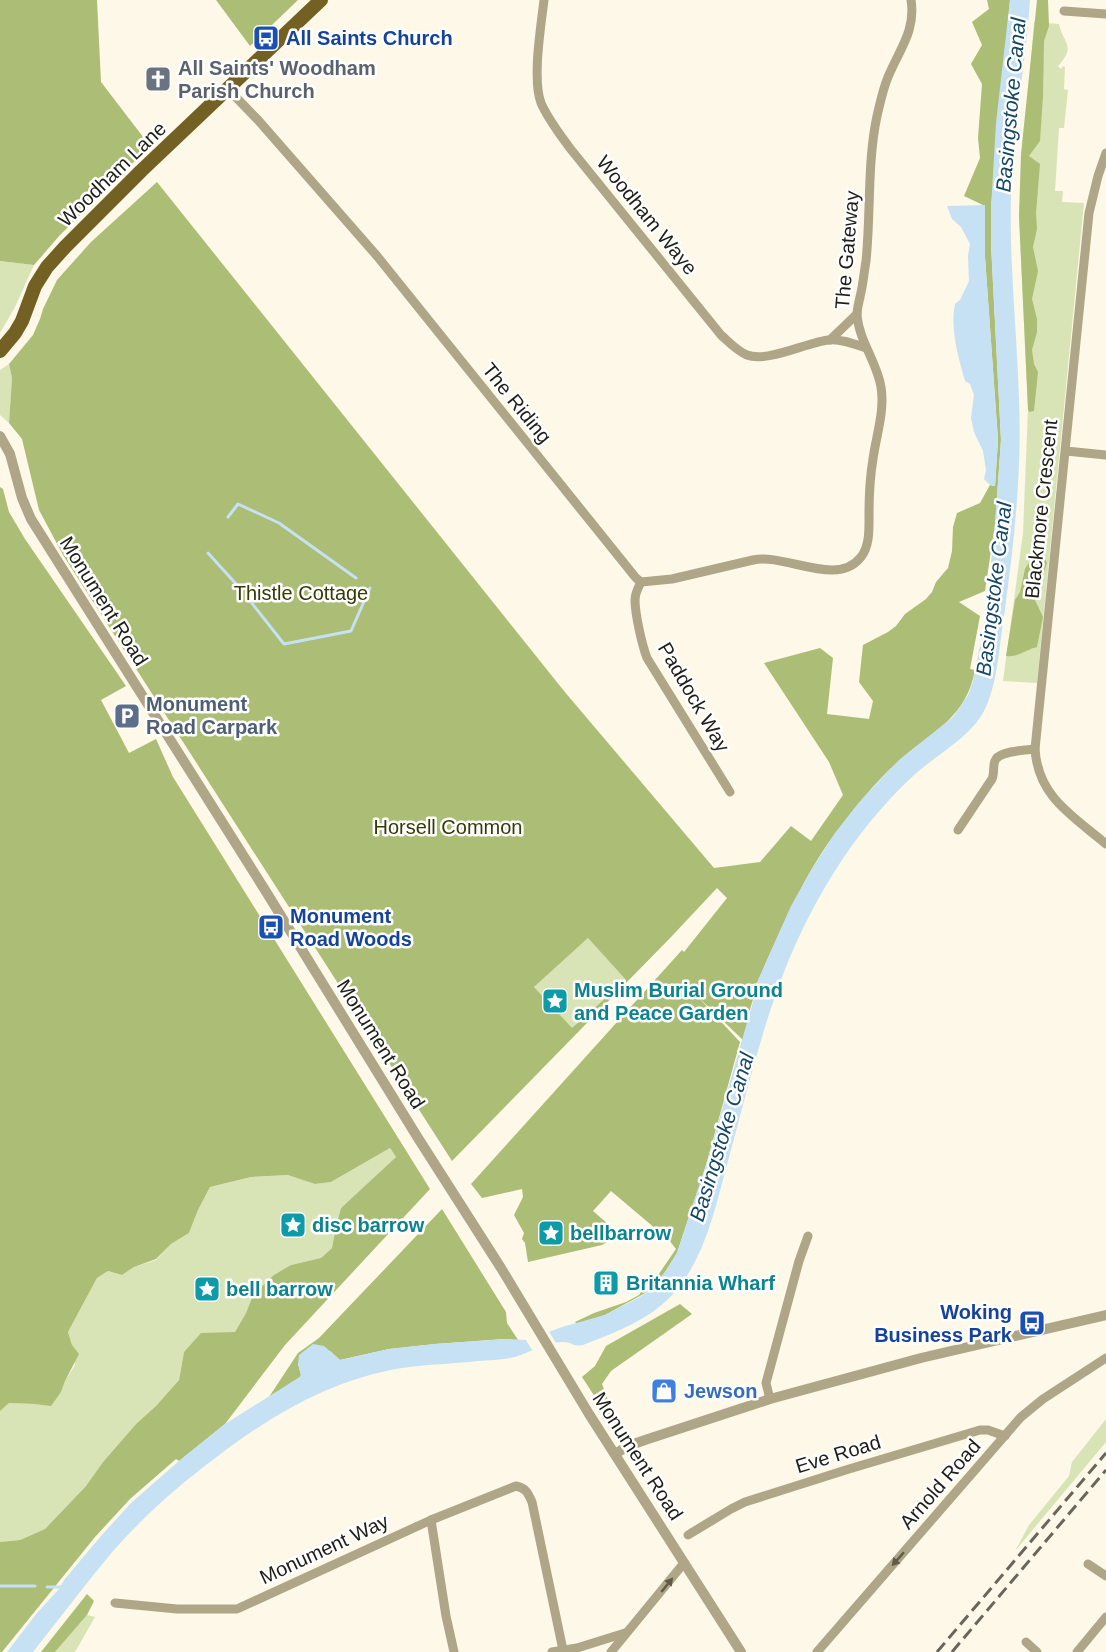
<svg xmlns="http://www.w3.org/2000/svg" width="1106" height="1652" viewBox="0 0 1106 1652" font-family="Arial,sans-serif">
<rect width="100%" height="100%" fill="#fdf8e7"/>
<g fill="#d8e4b6">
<path d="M1034 22 1059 24C1063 44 1077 45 1058 66L1061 69 1063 66 1065 67 1064 89 1068 90 1064 128H1059L1055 191H1063L1062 202 1084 203 1037 683 1003 681 1023 533 1028 409 1019 216Z"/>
<polygon points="0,261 34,265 15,307 0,333"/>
<polygon points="9,364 12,378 9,423 0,415 0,370"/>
<polygon points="588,938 626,980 572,1029 534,987"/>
<polygon points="390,1148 396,1157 341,1208 336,1226 332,1248 321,1258 291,1265 253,1295 246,1313 235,1332 184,1352 179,1380 156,1406 136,1424 103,1462 86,1486 45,1529 20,1540 0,1542 0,1411 8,1403 35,1404 61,1392 65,1381 75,1365 72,1345 68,1332 97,1278 108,1271 122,1275 134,1267 156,1260 171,1244 189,1233 198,1210 210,1187 251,1177 289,1175 315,1184 331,1182"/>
<polygon points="1106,1419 1106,1442 1015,1551 1029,1525 1069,1476 1072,1462"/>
<polygon points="87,1615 95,1617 75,1652 55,1652"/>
</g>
<g fill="#acbd75" fill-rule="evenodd">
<polygon points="0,0 97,0 101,82 150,146 60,235 34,265 0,261"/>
<polygon points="216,0 298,0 250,46"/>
<path d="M987 0H1010L991 208V244L1001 440 995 524 985 591 959 602 980 616 970 669 975 670C966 718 934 730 901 759 877 780 856 806 837 831 802 877 780 932 756 985L757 987 750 1009 744 1041 698 997 740 1042 706 1165 677 1253 665 1272 649 1291 605 1315 577 1324 575 1322 594 1313 626 1302 639 1295 646 1285 654 1281 676 1249 669 1240 611 1191 593 1211 615 1230 611 1233 615 1237 602 1245 528 1262 525 1243 522 1239 524 1233 514 1215 523 1197 522 1189 482 1198 471 1184 682 950 684 952 727 898 717 888 672 936 452 1161 63 555 39 510 22 439 9 423 12 378 9 364 33 335 40 319 43 309 57 280 91 242 157 182 564 691 714 868 760 862 791 826 811 841 843 795 829 762 764 663 820 648 833 658 827 714 869 719 873 701 859 682 863 645 888 632 896 626 905 614 926 599 932 592 936 582 948 568 952 551 953 527 957 513 980 503 990 485 995 486 998 440 985 257V206L964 196 980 158 978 138 982 84 971 64 982 45 972 22 989 9ZM588 938 626 980 572 1028 534 987Z"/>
<polygon points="1037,0 1048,0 1049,26 1044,41 1043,96 1040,141 1029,156 1040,164 1036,213 1037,229 1033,247 1038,271 1032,299 1037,319 1037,332 1032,350 1034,364 1038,372 1034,411 1029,412 1028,409 1019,216 1021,154"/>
<polygon points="0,487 3,489 9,512 25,539 126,686 101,700 129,753 156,739 173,777 430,1189 285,1345 225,1424 179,1461 176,1459 130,1499 95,1537 2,1652 0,1652 0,1542 20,1540 45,1529 86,1486 103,1462 136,1424 156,1406 179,1380 184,1352 201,1333 235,1332 246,1313 253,1295 274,1275 291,1265 321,1258 332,1248 336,1226 341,1208 396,1157 390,1148 331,1182 315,1184 288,1175 251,1177 210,1187 198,1210 189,1233 171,1244 156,1259 134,1267 122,1275 108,1271 97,1278 68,1332 72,1345 79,1354 65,1381 61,1392 51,1406 35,1404 9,1403 0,1411"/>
<path d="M1039 546 1047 563 1035 600 1043 617 1037 647C1027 649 1017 658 1006 656L1015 600 1020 592 1025 569Z"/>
<polygon points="442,1209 506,1312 507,1323 518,1340 505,1339 435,1344 389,1349 340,1360 330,1351 298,1364 301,1375 300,1377 269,1397 298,1353 319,1338"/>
<polygon points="680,1304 692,1314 611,1371 602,1384 618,1427 614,1426 582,1377 595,1366 606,1346"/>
<polygon points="87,1594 94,1601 87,1615 55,1652 41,1652"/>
</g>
<g fill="#c6e0f4">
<path d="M1010 0H1030C1026 65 1012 129 1011 194 1009 263 1017 331 1019 400 1022 472 1014 544 1004 616 999 647 998 683 984 711 970 738 934 756 912 777 851 834 808 907 779 985 757 1046 742 1110 725 1172 716 1206 707 1244 688 1274 679 1289 666 1303 651 1313 633 1325 614 1333 593 1341 590 1342 586 1344 583 1345 570 1347 575 1342 562 1342 544 1342 527 1355 510 1358 500 1360 488 1360 478 1361 453 1364 427 1364 402 1368 333 1379 273 1414 218 1456 180 1484 145 1515 114 1550 86 1583 60 1618 33 1652H7L37 1613 59 1589 64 1580 101 1536 131 1503 179 1461 225 1424 300 1377 301 1375 298 1364 299 1355 313 1344 324 1346 340 1360 389 1349 435 1344 505 1339 527 1340 562 1327 605 1315 638 1298 650 1291 665 1272 677 1253 706 1165 757 988 756 985 791 906 812 869 835 833 862 799 899 760 953 717 968 695 973 681 985 621 995 524 1001 440 991 244V208L996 123Z"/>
<path d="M985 205V257L998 440 995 486 990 485 984 479 986 470 983 451 974 432 971 418 974 395 970 384 965 381C958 356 950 329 955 304L960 300 969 281 968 256 970 244 961 227 952 219 947 206Z"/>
</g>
<polygon fill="#fdf8e7" points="548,1330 558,1346 534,1353 524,1337"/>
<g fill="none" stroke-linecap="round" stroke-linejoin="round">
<g stroke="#c6e0f4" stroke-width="3">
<polyline points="228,517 238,504 279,523 356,578"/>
<polyline points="208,553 237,585"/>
<polyline points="247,597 284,644 351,631 370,588"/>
<polyline points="0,1586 35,1586"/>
<polyline points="47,1587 63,1587"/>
</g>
<g stroke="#afa587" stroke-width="9">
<path d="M544 0C541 26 532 79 541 103 548 119 559 133 569 147L721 335C729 342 737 351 747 355 767 363 807 342 829 340 842 339 854 344 866 348"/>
<polyline points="1064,11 1106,14"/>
<path d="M228 89 258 120 377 256 636 578 641 582 672 579 753 560C786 553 837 588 861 557 870 546 869 528 869 514 869 495 870 477 873 459 876 436 885 411 881 387 877 362 859 341 857 315 857 309 859 302 860 297 863 285 864 273 866 261 871 213 867 163 877 116 880 103 883 89 888 77 899 50 916 31 911 0"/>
<path d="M1106 153 1098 176 1089 213 1035 749C1038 797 1073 816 1106 844"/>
<polyline points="830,340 857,314"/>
<polyline points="1066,451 1106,455"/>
<path d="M641 582C638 588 635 593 635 600 635 614 642 645 647 658L730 792"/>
<path d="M958 830 992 779C995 773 992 764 996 759 1001 751 1026 750 1035 749"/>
<polyline points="770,1399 766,1383 799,1261 808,1236"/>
<polyline points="431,1520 446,1616 454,1652"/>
<polyline points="688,1535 731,1509 745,1502 849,1469 980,1430 988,1430 1005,1436"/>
<polyline points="1088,1564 1106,1576"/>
<path d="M115 1603 177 1609H237L431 1520 516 1486C526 1488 528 1493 532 1502L563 1650"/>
<polyline points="1026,1642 1037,1652"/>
<polyline points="552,1652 577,1648 625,1633"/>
<polyline points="611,1652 684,1563"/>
<polyline points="817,1652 1021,1417 1043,1399 1106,1358"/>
<polyline points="1077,1652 1106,1617"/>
</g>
<g stroke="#afa587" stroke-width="10">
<polyline points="0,436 10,454 22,498 31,519 265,890 418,1138 501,1268 589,1414 741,1652"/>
<polyline points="615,1454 628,1446 645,1440 770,1399 921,1358 1106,1315"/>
</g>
<polyline stroke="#736124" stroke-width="14" points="0,351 15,333 22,321 35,286 47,267 65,247 141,171 321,0"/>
<g stroke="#68665c" stroke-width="3" stroke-dasharray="12 6" stroke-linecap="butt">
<polyline points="937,1652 1106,1453"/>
<polyline points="952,1652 1106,1470"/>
</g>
</g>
<defs><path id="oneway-solid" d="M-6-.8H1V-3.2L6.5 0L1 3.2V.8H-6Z" transform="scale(1.5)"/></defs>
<g fill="#5f5a49">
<use href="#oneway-solid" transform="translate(898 1559) rotate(131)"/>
<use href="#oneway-solid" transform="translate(667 1585) rotate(-51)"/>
</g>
<defs>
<symbol id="bus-square" viewBox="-11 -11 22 22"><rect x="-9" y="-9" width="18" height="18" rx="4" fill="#1a4fb4" stroke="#fff"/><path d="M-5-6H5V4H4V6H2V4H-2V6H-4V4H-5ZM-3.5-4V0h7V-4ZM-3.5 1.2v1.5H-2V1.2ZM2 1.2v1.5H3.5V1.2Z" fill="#fff"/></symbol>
<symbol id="church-square" viewBox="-11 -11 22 22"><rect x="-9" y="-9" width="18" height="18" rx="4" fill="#6b7280" stroke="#fff"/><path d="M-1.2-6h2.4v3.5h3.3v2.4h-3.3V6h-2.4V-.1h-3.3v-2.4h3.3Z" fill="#fff"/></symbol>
<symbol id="parking-square" viewBox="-11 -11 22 22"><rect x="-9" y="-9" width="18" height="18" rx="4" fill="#5c6f8a" stroke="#fff"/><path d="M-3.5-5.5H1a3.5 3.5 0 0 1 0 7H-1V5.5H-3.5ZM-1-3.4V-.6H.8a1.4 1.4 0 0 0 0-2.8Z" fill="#fff"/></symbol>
<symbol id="sight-square" viewBox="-11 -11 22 22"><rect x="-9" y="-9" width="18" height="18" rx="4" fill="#0f9aa8" stroke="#fff"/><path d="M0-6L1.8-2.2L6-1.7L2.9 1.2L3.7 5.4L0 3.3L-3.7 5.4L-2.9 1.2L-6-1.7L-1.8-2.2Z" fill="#fff"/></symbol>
<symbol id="building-square" viewBox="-11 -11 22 22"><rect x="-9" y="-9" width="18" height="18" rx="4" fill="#0f9aa8" stroke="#fff"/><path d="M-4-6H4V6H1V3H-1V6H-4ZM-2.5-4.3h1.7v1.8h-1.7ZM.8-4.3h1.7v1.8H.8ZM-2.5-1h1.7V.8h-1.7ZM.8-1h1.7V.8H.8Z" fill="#fff"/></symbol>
<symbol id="shop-square" viewBox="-11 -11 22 22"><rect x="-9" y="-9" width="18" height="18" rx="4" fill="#3f7fe0" stroke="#fff"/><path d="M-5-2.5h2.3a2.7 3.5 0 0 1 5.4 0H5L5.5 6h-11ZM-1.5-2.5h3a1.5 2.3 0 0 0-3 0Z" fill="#fff"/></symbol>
</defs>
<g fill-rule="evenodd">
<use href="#bus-square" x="251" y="23" width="30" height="30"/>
<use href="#church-square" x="143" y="64" width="30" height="30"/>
<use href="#parking-square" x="112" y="701" width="30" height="30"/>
<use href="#bus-square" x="256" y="912" width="30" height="30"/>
<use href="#sight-square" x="540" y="986" width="30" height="30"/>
<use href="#sight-square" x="278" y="1210" width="30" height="30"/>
<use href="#sight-square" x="536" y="1218" width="30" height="30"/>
<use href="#building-square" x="591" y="1268" width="30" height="30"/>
<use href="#sight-square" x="192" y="1274" width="30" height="30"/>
<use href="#bus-square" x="1017" y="1308" width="30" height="30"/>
<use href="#shop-square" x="649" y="1376" width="30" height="30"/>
</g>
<g text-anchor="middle" stroke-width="5" stroke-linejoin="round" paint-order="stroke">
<g font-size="20" font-weight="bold" fill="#164399" stroke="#fff" text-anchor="start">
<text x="286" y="45">All Saints Church</text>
<text x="290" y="923">Monument<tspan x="290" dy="23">Road Woods</tspan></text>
<text x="1012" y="1319" text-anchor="end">Woking<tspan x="1012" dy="23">Business Park</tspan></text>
</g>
<g font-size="20" font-weight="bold" fill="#5b616d" stroke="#fff" text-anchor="start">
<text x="178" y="75">All Saints' Woodham<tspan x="178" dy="23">Parish Church</tspan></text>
</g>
<g font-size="20" fill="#1e1d17" stroke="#fff">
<text transform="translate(112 174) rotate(-44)" y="7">Woodham Lane</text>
<text transform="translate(647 215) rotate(51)" y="7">Woodham Waye</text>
<text transform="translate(847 250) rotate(-85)" y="7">The Gateway</text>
<text transform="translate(517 403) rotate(51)" y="7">The Riding</text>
<text transform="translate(1041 509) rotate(-84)" y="7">Blackmore Crescent</text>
<text transform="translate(104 601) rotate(58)" y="7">Monument Road</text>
<text transform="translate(694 697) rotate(60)" y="7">Paddock Way</text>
<text transform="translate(381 1044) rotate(58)" y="7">Monument Road</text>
<text transform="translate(838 1454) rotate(-17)" y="7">Eve Road</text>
<text transform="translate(638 1456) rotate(57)" y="7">Monument Road</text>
<text transform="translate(940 1484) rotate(-49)" y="7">Arnold Road</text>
<text transform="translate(324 1549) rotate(-25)" y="7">Monument Way</text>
</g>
<g font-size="20" fill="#323c04" stroke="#fff">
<text x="301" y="600">Thistle Cottage</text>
<text x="448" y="834">Horsell Common</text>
</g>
<g font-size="20" font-weight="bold" fill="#4e5e75" stroke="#fff" text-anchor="start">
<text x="146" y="711">Monument<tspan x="146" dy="23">Road Carpark</tspan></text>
</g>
<g font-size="20" font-weight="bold" fill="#0d838f" stroke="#fff" text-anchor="start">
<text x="574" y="997">Muslim Burial Ground<tspan x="574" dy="23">and Peace Garden</tspan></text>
<text x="312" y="1232">disc barrow</text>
<text x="570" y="1240">bellbarrow</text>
<text x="626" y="1290">Britannia Wharf</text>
<text x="226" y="1296">bell barrow</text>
</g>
<g font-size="20" font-weight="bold" fill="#366cbe" stroke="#fff" text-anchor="start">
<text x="684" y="1398">Jewson</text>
</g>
<g font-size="21" font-style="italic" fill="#144666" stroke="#fff">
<text transform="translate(1011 105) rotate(-85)" y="7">Basingstoke Canal</text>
<text transform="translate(994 589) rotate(-83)" y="7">Basingstoke Canal</text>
<text transform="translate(722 1137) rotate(-73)" y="7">Basingstoke Canal</text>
</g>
</g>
</svg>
